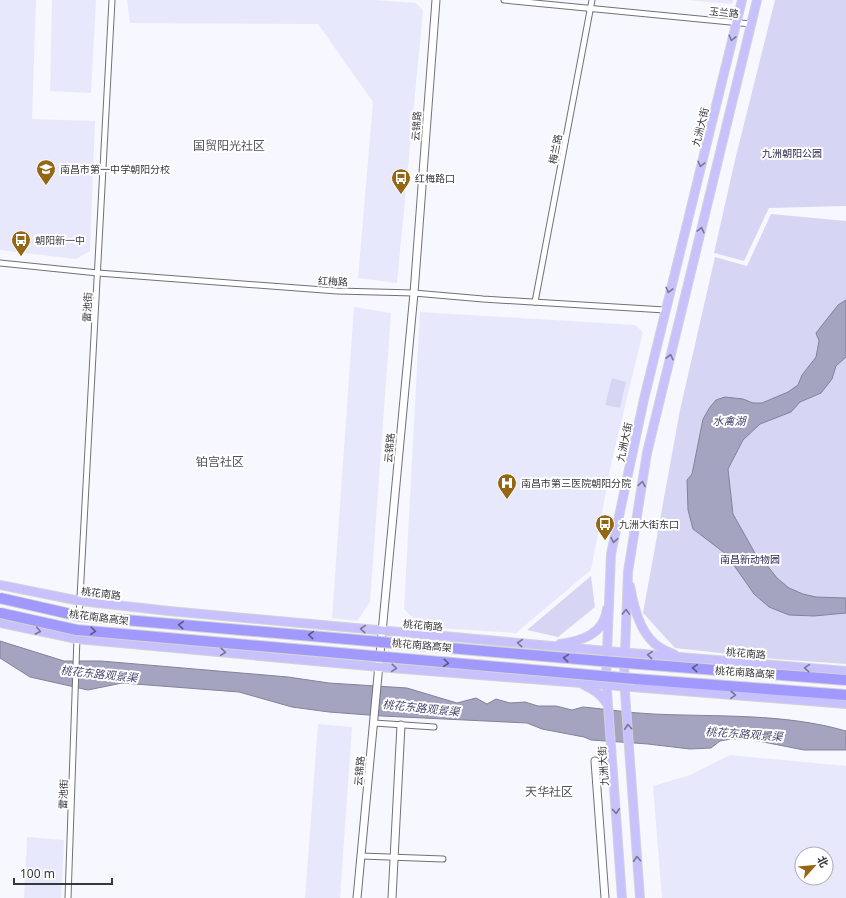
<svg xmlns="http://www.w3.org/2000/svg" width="846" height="898" viewBox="0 0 846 898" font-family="'Noto Sans','Noto Sans SC',sans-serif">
<rect width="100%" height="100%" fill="#f7f7ff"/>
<g fill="#e8e8fd" fill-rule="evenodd">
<polygon points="0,0 36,0 32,119 95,121 90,251 76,259 0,250"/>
<polygon points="52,0 96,0 91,93 50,91"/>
<polygon points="127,0 375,0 416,3 423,10 397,283 358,278 373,102 318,24 130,23"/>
<polygon points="687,0 733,0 732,4"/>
<polygon points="354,307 391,313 370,602 357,621 332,618"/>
<polygon points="420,312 635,325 643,332 612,460 591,570 516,633 422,627 404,609"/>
<polygon points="318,724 352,727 340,898 305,898"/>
<path d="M730 755 846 766V898H662L653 786 690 775ZM802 854H826V878H802Z"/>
<polygon points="27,837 64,840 61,898 24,898"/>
</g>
<g fill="#d6d6f4">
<polygon points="775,0 846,0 846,206 769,208 744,261 714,253 735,160"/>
<polygon points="771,214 846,221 846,664 775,659 675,648 643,613 680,410 715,257 747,266"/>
<polygon points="612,378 626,382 620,408 605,405"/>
<polygon points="591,576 595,607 558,637 527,630"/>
</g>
<g fill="#a4a3c0" stroke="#838398">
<polygon points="846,300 846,357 836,366 832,379 821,393 800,402 791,412 760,424 743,440 728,469 733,514 756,555 766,564 777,578 789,588 803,594 816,597 846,598 846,613 814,616 789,615 769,607 754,594 726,554 693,529 688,510 687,480 692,474 703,419 710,407 716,400 725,397 743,399 753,403 762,403 788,392 798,385 802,375 816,357 819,341 816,333 838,305"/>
<path d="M0 641 64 661H101L288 677 329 683 407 688 457 703 476 698 487 704 496 699 510 703 525 702 538 706H556L572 710 583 707C606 709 630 713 653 714 717 717 784 713 846 731V750H804L748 739H731L720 741 711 748 690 749 648 744 591 740 584 737 542 729 527 723 382 716 329 712 292 707 239 692 122 683 88 690 30 677 0 658Z"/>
</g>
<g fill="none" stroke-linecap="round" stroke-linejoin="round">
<defs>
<g id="street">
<polyline points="504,0 751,24"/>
<polyline points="0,263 98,273 337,291 414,293 483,299 665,310"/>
<polyline points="535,302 592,0"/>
<polyline points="79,616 112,0"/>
<polyline points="374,723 434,727"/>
<polyline points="361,856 443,859"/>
<polyline points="68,898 77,637"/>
</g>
<g id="secondary">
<polyline points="595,761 605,898"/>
<polyline points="357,898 414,293 436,0"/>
<polyline points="392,898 401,725"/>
</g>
<g id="primary">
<polyline points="0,585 80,601 169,611 607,651 846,671"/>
<path d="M630 586C634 607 639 630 655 644 661 649 669 652 675 655"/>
<polyline points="0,623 77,639 379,667 846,704"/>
<path d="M560 644C582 641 604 634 607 609"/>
<path d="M584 685C594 690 601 694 607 704"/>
<polyline points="622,898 606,677 611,554 644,399 742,0"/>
<polyline points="640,898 624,679 628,572 647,453 757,0"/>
</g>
<polyline id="highway" points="635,679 846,695"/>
</defs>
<use href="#street" stroke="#70707c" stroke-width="7"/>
<use href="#secondary" stroke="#70707c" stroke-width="9"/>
<use href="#primary" stroke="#d3d3d4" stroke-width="10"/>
<use href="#highway" stroke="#d3d3d4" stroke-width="12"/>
<use href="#street" stroke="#fff" stroke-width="5"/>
<use href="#secondary" stroke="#fff" stroke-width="7"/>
<use href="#primary" stroke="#c7c2fe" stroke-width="8"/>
<use href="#highway" stroke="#a199fd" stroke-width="10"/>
<defs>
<g id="highway-bridge">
<polyline points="0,598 79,616 601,661 846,680"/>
<polyline points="0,613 77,630 635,679"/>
</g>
</defs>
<use href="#highway-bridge" stroke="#d3d3d4" stroke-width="12" stroke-linecap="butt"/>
<use href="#highway-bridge" stroke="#a199fd" stroke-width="10"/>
</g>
<defs><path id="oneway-chevron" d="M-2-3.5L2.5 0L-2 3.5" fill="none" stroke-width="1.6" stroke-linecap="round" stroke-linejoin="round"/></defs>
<g stroke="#787693">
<use href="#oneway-chevron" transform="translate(732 38) rotate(104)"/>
<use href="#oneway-chevron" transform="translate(701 164) rotate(104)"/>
<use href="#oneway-chevron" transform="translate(701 230) rotate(-76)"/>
<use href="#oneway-chevron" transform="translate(669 290) rotate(104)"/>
<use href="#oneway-chevron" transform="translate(670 357) rotate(-77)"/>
<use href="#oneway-chevron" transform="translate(642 484) rotate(-81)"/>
<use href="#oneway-chevron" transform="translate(614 540) rotate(101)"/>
<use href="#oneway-chevron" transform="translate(626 612) rotate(-88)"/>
<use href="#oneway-chevron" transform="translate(363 629) rotate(-175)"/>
<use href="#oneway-chevron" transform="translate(38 631) rotate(12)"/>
<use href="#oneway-chevron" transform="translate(520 643) rotate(-175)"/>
<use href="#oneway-chevron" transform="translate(223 652) rotate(5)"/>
<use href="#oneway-chevron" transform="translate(650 655) rotate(-175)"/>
<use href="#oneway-chevron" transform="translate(394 668) rotate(5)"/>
<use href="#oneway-chevron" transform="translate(807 668) rotate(-176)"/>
<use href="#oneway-chevron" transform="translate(733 695) rotate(4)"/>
<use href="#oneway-chevron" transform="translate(628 727) rotate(-94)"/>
<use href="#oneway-chevron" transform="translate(616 811) rotate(86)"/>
<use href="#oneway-chevron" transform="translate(637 859) rotate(-94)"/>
</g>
<g stroke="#5c5980">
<use href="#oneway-chevron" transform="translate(181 625) rotate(-175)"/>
<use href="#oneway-chevron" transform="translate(93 631) rotate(5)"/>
<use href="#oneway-chevron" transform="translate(311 635) rotate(-175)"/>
<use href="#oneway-chevron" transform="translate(566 658) rotate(-175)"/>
<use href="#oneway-chevron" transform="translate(446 663) rotate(5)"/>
<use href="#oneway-chevron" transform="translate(695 668) rotate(-176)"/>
</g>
<defs>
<symbol id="school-pin" viewBox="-11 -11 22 30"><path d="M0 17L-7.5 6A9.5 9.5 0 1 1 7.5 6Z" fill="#956715" stroke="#fff"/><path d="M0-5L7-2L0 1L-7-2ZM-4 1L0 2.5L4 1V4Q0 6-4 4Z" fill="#fff"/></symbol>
<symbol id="bus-pin" viewBox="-11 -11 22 30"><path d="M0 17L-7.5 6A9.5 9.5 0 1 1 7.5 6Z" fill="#956715" stroke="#fff"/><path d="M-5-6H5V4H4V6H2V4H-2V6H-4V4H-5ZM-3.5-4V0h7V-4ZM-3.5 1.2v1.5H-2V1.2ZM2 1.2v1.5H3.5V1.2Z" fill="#fff"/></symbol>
<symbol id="hospital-pin" viewBox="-11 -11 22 30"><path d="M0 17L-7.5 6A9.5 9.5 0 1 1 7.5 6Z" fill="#956715" stroke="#fff"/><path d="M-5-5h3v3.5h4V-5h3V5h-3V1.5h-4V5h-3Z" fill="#fff"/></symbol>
</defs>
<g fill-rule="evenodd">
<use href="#school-pin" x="35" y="158" width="22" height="30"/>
<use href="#bus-pin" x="390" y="167" width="22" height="30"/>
<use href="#bus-pin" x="10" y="229" width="22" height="30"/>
<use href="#hospital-pin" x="496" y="472" width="22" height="30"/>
<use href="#bus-pin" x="594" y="513" width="22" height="30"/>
</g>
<g text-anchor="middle" stroke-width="4" stroke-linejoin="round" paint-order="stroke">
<g font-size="10" fill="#37373c" stroke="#fff">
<text transform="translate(724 12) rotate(6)" y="4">玉兰路</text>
<text transform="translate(416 126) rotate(-86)" y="4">云锦路</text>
<text transform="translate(700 127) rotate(-76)" y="4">九洲大街</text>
<text transform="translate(555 149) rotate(-79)" y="4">梅兰路</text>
<text transform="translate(333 281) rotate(3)" y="4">红梅路</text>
<text transform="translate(87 307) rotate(-87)" y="4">雷池街</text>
<text transform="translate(624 442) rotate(-78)" y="4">九洲大街</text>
<text transform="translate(389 448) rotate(-85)" y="4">云锦路</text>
<text transform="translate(101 593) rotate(7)" y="4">桃花南路</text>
<text transform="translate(99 617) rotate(7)" y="4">桃花南路高架</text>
<text transform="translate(423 625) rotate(5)" y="4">桃花南路</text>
<text transform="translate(422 645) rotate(5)" y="4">桃花南路高架</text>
<text transform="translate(746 653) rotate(5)" y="4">桃花南路</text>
<text transform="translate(745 672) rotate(4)" y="4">桃花南路高架</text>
<text transform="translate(603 766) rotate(-94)" y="4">九洲大街</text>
<text transform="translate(359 771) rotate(-85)" y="4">云锦路</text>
<text transform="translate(63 794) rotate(-88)" y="4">雷池街</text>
</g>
<g font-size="10" fill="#2a264e" stroke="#fff">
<text x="792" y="157">九洲朝阳公园</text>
<text x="750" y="563">南昌新动物园</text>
</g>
<g font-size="10" fill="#37373c" stroke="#fff" text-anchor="start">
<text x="60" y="173">南昌市第一中学朝阳分校</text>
<text x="415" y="182">红梅路口</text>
<text x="35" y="244">朝阳新一中</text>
<text x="521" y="487">南昌市第三医院朝阳分院</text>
<text x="619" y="528">九洲大街东口</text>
</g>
<g font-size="11" font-style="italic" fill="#494671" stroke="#fff">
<text x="729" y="425">水禽湖</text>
<text transform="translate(99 674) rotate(6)" y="4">桃花东路观景渠</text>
<text transform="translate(421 708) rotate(6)" y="4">桃花东路观景渠</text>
<text transform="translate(744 734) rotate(4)" y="4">桃花东路观景渠</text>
</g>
<g font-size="12" fill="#51515c" stroke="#fff">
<text x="229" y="150">国贸阳光社区</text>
<text x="220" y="466">铂宫社区</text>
<text x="549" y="796">天华社区</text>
</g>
</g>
<g transform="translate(814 866) rotate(63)"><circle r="19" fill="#ffffff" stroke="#afafb1"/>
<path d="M0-3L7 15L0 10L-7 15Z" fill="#956715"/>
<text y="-6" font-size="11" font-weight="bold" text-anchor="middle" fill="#37373c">北</text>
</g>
<path d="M14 878v6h98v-6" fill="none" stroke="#37373c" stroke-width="2"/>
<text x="20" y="878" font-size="12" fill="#37373c" stroke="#ffffff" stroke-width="3" paint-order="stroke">100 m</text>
</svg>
